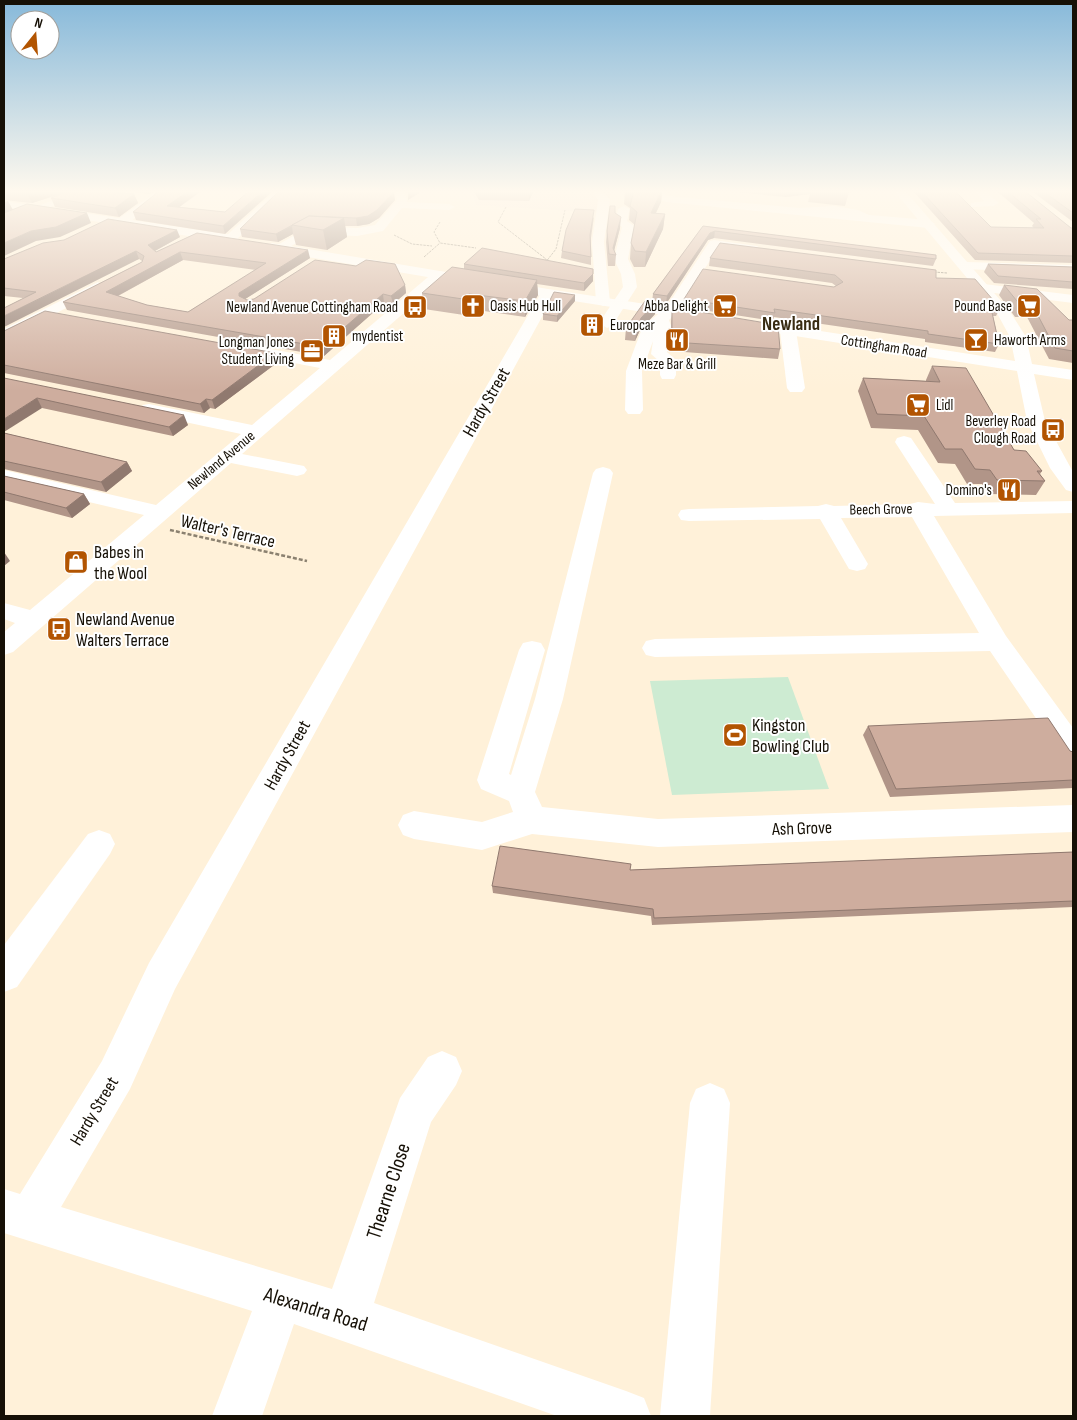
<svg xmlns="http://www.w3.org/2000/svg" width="1077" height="1420" viewBox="0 0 1077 1420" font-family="'Sofia Sans Condensed',sans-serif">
<rect width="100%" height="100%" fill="#fff1d9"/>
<polygon fill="#f9e5d6" points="474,192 611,192 604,213 476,205 473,195"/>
<polygon fill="#cdebd2" points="788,677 829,789 672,795 650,681"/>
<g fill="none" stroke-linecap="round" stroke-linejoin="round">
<g stroke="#8b8170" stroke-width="1" stroke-dasharray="2.5 1" stroke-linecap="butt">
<polyline points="506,207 498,222 546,259 546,262"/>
<polyline points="440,222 434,232 440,243 476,248"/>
<polyline points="394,235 412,244 432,246"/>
<polyline points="424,257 440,243"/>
<polyline points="545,263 556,249 565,210"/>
<polyline points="934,272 947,273"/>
</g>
<polyline stroke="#8b8170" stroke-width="2.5" stroke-dasharray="4 2" stroke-linecap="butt" points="170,530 307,561"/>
<g fill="#fff" fill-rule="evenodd">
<polygon points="72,192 86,192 41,211 33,211 31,209"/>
<polygon points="156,192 168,192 126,225 118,225 118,219"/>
<polygon points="274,192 285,192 234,242 226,242 224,239 226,236"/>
<polygon points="395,192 405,192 407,202 449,204 455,207 449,210 402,208 383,231 357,236 313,234 282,251 278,252 272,248 311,226 357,228 375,225 397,200"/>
<polygon points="593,192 603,192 610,200 604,242 610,302 603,306 596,302 592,242 598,200"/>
<polygon points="654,192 664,192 664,194 668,196 799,208 834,206 858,210 869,215 929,220 935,224 929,228 666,202 654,198"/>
<polygon points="975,192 986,192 999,203 993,206 971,207 971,203 984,201"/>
<polygon points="624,206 630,209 627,221 634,226 628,259 635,274 637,287 612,326 607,328 599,323 623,287 621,274 614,259 622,227 615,222 618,209"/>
<polygon points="714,240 757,246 763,250 757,254 718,248 677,312 669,320 671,326 667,352 676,360 676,375 674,379 662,379 660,375 660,362 651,354 653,341 642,371 643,410 640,414 628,414 625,410 626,371 641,331 649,321 665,309 710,241"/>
<polygon points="966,262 1073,265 1073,273 961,269 959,266"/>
<polygon points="439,271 444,272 446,275 444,278 242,454 304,466 307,470 304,474 297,476 231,463 13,652 4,655 4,632 15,623 4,619 4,603 30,610 144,515 4,482 4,470 156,505 241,434 143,413 140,409 143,405 149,404 252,425 320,368 232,351 230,348 232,345 238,343 330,360 434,272"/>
<polygon points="98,282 105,286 103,289 4,340 4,329"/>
<polygon points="984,284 1073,295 1073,303 979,291 977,288"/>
<polygon points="548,289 555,293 175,989 130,1089 61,1207 332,1289 400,1098 428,1057 442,1051 456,1057 462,1071 456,1085 431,1122 374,1303 626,1391 644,1398 651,1416 557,1416 294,1324 262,1416 212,1416 252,1311 4,1233 4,1189 20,1194 102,1061 149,963 541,293"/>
<polygon points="788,326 796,331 805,388 802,392 790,392 787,388 780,331"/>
<polygon points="904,436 911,438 955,503 1073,501 1073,513 934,516 1006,636 1073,728 1073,762 1063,758 990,651 655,657 646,655 642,648 646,641 655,639 979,633 912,517 841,518 868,564 865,569 857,571 849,569 820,519 689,521 681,520 678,515 681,510 689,509 818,506 826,504 834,506 910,504 918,502 935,504 895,442 897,438"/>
<polygon points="603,467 610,469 613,473 563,699 535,792 542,807 658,819 1073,805 1073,832 658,847 532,834 482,850 414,839 403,835 398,825 403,815 414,811 482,822 513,812 509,801 481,789 477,780 519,650 523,643 532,641 541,643 545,650 509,774 511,775 535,699 593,473 596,469"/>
<polygon points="99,830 110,834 115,844 110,854 17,987 4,992 4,945 88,834"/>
<polygon points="710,1083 724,1089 730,1103 710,1416 660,1416 690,1103 696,1089"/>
</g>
<g fill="#fff" fill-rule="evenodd">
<polygon points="895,192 906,192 1009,310 1026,337 1032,364 1073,370 1073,380 1034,374 1045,421 1073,472 1073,492 1066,490 1050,468 1027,421 1017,371 548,297 272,251 266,247 272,243 548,289 1015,361 1010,337 998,315"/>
<polygon points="4,201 233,235 239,239 233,243 4,207"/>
</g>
</g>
<g fill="#b19588" fill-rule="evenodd">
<polygon points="4,192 114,192 134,194 138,203 119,217 55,207 51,198 56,195 32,203 4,200"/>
<polygon points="138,192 154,192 150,194 139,193"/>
<polygon points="474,192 533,192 529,201 479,200"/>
<polygon points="625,192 662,192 661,202 656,213 665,214 663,229 645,267 634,267 630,259 631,243 635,225 629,220 630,208 624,204"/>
<polygon points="736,192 849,192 845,206 808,202 810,194 785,197"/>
<polygon points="914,192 956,192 991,227 1034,228 1032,226 1034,223 998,192 1026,192 1071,228 1073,228 1073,263 975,260"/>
<polygon points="1033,192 1073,192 1073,222"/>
<polygon points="395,200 379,218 369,224 357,226 345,226 347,237 327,250 296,245 293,234 278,242 242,237 240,229"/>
<polygon points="179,207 225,212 225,234 136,220 133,212"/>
<polygon points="615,213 620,228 614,250 616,255 615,266 608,266 606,242 607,231"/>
<polygon points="594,217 591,238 591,265 561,258 562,251"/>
<polygon points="703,226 936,259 933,266 714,238 708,240 666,304 652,302 653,294"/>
<path d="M197 233 310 258 245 299 247 300 405 285 406 293 393 304 384 303 324 356 67 310 63 302 142 262V261L139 259 23 298 4 296V259L180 237 155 251 156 252ZM183 260 256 270 188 312 147 305 118 296Z"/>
<polygon points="710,258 936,278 1000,308 996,316 993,316 999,344 995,352 925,342 925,339 774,317 773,321 683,307 684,299 834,287 836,286 832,283 709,266"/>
<polygon points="464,264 593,274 593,281 584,291 537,284 538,295 525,317 470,309 464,315 424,309 422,293 464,269"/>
<polygon points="988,264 1073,267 1073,289 994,283 984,272"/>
<polygon points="1004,285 1069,320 1073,320 1073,363 1049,359 1027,317 1015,317 999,295"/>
<polygon points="575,301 557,322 543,320 543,314"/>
<polygon points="656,302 655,314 640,330 635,341 625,340 626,328"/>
<polygon points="672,312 780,349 778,359 671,351 671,321"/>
<polygon points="4,331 278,362 215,409 210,408 204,413 4,373"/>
<polygon points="932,366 1014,450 1042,471 1040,474 1045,481 1036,495 989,494 982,484 967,484 955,464 938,463 918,430 871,428 858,391 863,378 926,381 926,380"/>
<polygon points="4,378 188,425 173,436 42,408"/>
<polygon points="4,433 127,462 132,471 106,492 4,469"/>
<polygon points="4,476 84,494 90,504 72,518 4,500"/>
<polygon points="868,726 1070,751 1073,752 1073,788 890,797 863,735"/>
<polygon points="1073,852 1073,907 652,925 651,916 493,893 492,886 630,870"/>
</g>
<g fill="#90796f">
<polygon points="34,192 67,192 32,203 27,194"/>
<polygon points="187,192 200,192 170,214 167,206"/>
<polygon points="262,192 272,192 225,234 223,226"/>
<polygon points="394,192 395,200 379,218 369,224 357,226 356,218"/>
<polygon points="408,192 421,192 408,200"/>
<polygon points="530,192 533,192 529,201 529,194"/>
<polygon points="661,192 662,192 661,202 649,227 651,213"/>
<polygon points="786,192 810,192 810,194 785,197"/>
<polygon points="134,194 138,203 119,217 115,208"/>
<polygon points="8,201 13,210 4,214 4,202"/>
<polygon points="87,213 91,223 60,237 36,241 4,256 4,243 31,231"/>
<polygon points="665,214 663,229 645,267 646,252"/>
<polygon points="621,217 620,228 613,255 613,248"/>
<polygon points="344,218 347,237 327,250 323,230"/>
<polygon points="292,226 293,234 278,242 276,234"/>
<polygon points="177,230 180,237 151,253 148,245"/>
<polygon points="715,231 714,238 708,240 666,304 667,296 710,233"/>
<polygon points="308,250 310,258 242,301 239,296 239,293"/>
<polygon points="136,251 139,259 4,327 4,316"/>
<polygon points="180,252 183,260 110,300 106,292"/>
<polygon points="593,274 593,281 584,291 584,283"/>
<polygon points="537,280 538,295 525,317 525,301"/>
<polygon points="405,285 406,293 393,304 391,296"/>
<polygon points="383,294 384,303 324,356 322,347"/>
<polygon points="469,294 470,309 464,315 463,299"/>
<polygon points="575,295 575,301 557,322 557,316"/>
<polygon points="656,302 655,314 640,330 635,341 637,328 641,318"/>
<polygon points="275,353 278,362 215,409 212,400"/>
<polygon points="37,398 42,408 4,432 4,419"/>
<polygon points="206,399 210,408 204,413 200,404"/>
<polygon points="184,415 188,425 173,436 169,427"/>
<polygon points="127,462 132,471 106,492 101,482"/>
<polygon points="84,494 90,504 72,518 66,508"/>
<polygon points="4,552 10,561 4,566"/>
</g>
<g fill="#cead9e" stroke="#90796f" fill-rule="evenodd">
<polygon points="10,192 34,192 27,194"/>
<polygon points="65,192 112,192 134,194 115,208 51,198"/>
<polygon points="158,192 187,192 167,206 225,212 248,192 262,192 223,226 133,212"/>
<polygon points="278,192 394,192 377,210 368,216 356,218 309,216 276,234 240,229"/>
<polygon points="478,192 530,192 529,194 479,193"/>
<polygon points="628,192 661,192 651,213 665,214 646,252 635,251 631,243 637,212 630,206 633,194"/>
<polygon points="922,192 956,192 991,227 1044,228 1036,219 1041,219 1008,192 1026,192 1071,228 1073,228 1073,256 978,253"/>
<polygon points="1044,192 1073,192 1073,213"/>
<polygon points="27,204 87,213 56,227 31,231 4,243 4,213"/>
<polygon points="610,206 615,206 615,213 621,217 613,248 616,255 609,254 607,231"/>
<polygon points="575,209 594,210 590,235 591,257 562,251 566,230"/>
<polygon points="309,216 344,218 323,230 292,225"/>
<path d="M108 219 177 230 148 245 156 252 197 233 308 250 239 293V296L247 300 254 299 315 260 356 266 366 260 395 264 405 285 391 296 383 294 322 347 63 302 142 262 144 256 136 251 4 316V308L36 292 4 288V259L43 243 64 240ZM180 252 266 263 188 312 147 305 106 292Z"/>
<polygon points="703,226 936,255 936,259 715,231 710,233 667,296 653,294"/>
<polygon points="720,243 936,270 936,278 975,279 1000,308 991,308 999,344 928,334 928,331 774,309 775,313 684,299 703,269 834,287 843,282 835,275 710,258"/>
<polygon points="482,248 593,269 593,274 584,283 464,264"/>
<polygon points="988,264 1073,267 1073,282 998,276"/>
<polygon points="452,267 537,280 525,301 469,294 463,299 422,293"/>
<polygon points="1004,285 1037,289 1069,320 1073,320 1073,351 1055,348 1033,306 1021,306"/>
<polygon points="554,292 575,295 557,316 543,314"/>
<polygon points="645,301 656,302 641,318 637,328 626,328"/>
<polygon points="676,308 778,325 780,349 672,342 672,312"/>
<polygon points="45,311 275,353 212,400 206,399 200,404 4,365 4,331"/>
<polygon points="932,366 966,368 1014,450 1026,451 1042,471 1037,471 1045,481 997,480 990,470 975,469 962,449 945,449 924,416 877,414 863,378 940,382"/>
<polygon points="4,378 184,415 169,427 37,398 4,419"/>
<polygon points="4,433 127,462 101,482 4,461"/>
<polygon points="4,476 84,494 66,508 4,492"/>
<polygon points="1048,718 1070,751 1073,752 1073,780 896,789 868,726"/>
<polygon points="500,846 631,864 630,870 1073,852 1073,901 654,918 653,909 492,886"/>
</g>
<linearGradient id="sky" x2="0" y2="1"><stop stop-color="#87b9da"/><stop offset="0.49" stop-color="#fff9ee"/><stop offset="1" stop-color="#fff9ee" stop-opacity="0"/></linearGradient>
<rect width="1077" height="391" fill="url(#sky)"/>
<defs>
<symbol id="church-square" viewBox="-11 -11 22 22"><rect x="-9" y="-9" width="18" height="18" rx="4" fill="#b25401" stroke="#fff"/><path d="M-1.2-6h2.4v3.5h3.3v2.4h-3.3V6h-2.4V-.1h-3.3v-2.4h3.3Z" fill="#fff"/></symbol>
<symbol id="supermarket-square" viewBox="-11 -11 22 22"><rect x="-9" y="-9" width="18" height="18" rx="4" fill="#b25401" stroke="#fff"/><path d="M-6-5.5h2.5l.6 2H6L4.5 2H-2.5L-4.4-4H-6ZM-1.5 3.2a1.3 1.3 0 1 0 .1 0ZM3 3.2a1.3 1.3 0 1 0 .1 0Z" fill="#fff"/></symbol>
<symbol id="bus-square" viewBox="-11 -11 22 22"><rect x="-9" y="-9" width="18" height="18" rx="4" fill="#b25401" stroke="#fff"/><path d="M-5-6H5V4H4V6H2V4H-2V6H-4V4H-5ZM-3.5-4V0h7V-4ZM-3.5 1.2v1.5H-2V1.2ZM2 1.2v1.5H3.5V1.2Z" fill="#fff"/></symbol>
<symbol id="building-square" viewBox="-11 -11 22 22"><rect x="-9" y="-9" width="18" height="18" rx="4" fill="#b25401" stroke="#fff"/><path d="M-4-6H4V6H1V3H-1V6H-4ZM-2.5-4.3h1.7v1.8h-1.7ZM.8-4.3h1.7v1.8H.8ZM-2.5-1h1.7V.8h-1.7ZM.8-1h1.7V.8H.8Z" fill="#fff"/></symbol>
<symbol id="restaurant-square" viewBox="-11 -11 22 22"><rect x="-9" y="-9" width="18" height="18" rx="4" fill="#b25401" stroke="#fff"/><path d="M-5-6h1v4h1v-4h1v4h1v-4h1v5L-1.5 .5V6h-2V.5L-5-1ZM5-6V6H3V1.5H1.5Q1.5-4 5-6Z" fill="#fff"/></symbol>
<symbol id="bar-square" viewBox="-11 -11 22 22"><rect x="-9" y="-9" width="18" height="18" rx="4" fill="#b25401" stroke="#fff"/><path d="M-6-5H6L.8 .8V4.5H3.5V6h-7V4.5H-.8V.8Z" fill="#fff"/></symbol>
<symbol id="office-square" viewBox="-11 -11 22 22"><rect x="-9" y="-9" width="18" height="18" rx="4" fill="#b25401" stroke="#fff"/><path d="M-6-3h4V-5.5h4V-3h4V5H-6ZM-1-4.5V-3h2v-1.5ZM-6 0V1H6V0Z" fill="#fff"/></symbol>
<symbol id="shop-square" viewBox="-11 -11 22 22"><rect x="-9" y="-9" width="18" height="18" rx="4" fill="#b25401" stroke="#fff"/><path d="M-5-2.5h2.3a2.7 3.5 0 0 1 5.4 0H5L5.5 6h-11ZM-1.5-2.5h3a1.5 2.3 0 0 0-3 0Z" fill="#fff"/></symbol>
<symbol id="stadium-square" viewBox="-11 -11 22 22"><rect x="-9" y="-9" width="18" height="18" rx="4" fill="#b25401" stroke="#fff"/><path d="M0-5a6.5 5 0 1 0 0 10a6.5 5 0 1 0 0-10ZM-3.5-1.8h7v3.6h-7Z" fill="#fff"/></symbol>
</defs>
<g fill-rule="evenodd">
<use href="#church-square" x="459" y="292" width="28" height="28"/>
<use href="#supermarket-square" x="711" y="292" width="28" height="28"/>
<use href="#supermarket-square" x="1015" y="292" width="28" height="28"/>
<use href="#bus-square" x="401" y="293" width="28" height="28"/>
<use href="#building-square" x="578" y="311" width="28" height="28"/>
<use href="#building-square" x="320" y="322" width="28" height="28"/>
<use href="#restaurant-square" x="663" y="326" width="28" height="28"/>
<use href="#bar-square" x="962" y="326" width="28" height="28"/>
<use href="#office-square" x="298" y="337" width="28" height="28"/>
<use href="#supermarket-square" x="904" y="391" width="28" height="28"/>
<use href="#bus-square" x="1039" y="416" width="28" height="28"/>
<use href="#restaurant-square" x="995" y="476" width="28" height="28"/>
<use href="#shop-square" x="62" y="548" width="28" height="28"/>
<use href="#bus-square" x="45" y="615" width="28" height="28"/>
<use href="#stadium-square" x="721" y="721" width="28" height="28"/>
</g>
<g text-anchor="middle" stroke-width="4" stroke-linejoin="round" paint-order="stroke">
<g font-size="15" fill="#161006" stroke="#fff" text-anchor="end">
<text x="490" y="311" text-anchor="start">Oasis Hub Hull</text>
<text x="708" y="311">Abba Delight</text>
<text x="1012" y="311">Pound Base</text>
<text x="398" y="312">Newland Avenue Cottingham Road</text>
<text x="610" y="330" text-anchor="start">Europcar</text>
<text x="352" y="341" text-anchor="start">mydentist</text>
<text x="994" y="345" text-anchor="start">Haworth Arms</text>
<text x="294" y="347">Longman Jones<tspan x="294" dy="17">Student Living</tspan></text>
<text x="677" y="369" text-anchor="middle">Meze Bar &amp; Grill</text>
<text x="936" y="410" text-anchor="start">Lidl</text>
<text x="1036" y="426">Beverley Road<tspan x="1036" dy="17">Clough Road</tspan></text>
<text x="992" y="495">Domino's</text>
</g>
<g font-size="15" fill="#161006" stroke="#fff">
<text transform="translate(884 346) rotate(9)" y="5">Cottingham Road</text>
<text transform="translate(221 460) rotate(-40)" y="5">Newland Avenue</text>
<text transform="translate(881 509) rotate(-1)" y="5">Beech Grove</text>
</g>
<g font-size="18" fill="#161006" stroke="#fff">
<text transform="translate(486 402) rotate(-60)" y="6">Hardy Street</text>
<text transform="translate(228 531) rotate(13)" y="6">Walter's Terrace</text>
<text transform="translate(287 755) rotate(-61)" y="6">Hardy Street</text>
<text transform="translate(802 828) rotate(-2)" y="6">Ash Grove</text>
<text transform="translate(94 1111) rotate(-59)" y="6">Hardy Street</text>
</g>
<g font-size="18" fill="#161006" stroke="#fff" text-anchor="start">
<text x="94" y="558">Babes in<tspan x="94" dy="21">the Wool</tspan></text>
<text x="76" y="625">Newland Avenue<tspan x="76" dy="21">Walters Terrace</tspan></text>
<text x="752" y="731">Kingston<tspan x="752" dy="21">Bowling Club</tspan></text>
</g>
<g font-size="19" font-weight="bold" fill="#382b12" stroke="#fff">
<text x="791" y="330">Newland</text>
</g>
<g font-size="21" fill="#161006" stroke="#fff">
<text transform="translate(388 1191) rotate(-72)" y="7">Thearne Close</text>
<text transform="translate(316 1309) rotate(17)" y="7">Alexandra Road</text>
</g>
</g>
<rect width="1077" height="1420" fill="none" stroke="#161006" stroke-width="10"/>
<g transform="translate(35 35) rotate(17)"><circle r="24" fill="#ffffff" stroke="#a29f9b"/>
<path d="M0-4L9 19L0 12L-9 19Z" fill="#b25401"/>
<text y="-8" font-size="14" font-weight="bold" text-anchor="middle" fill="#161006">N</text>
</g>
</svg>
